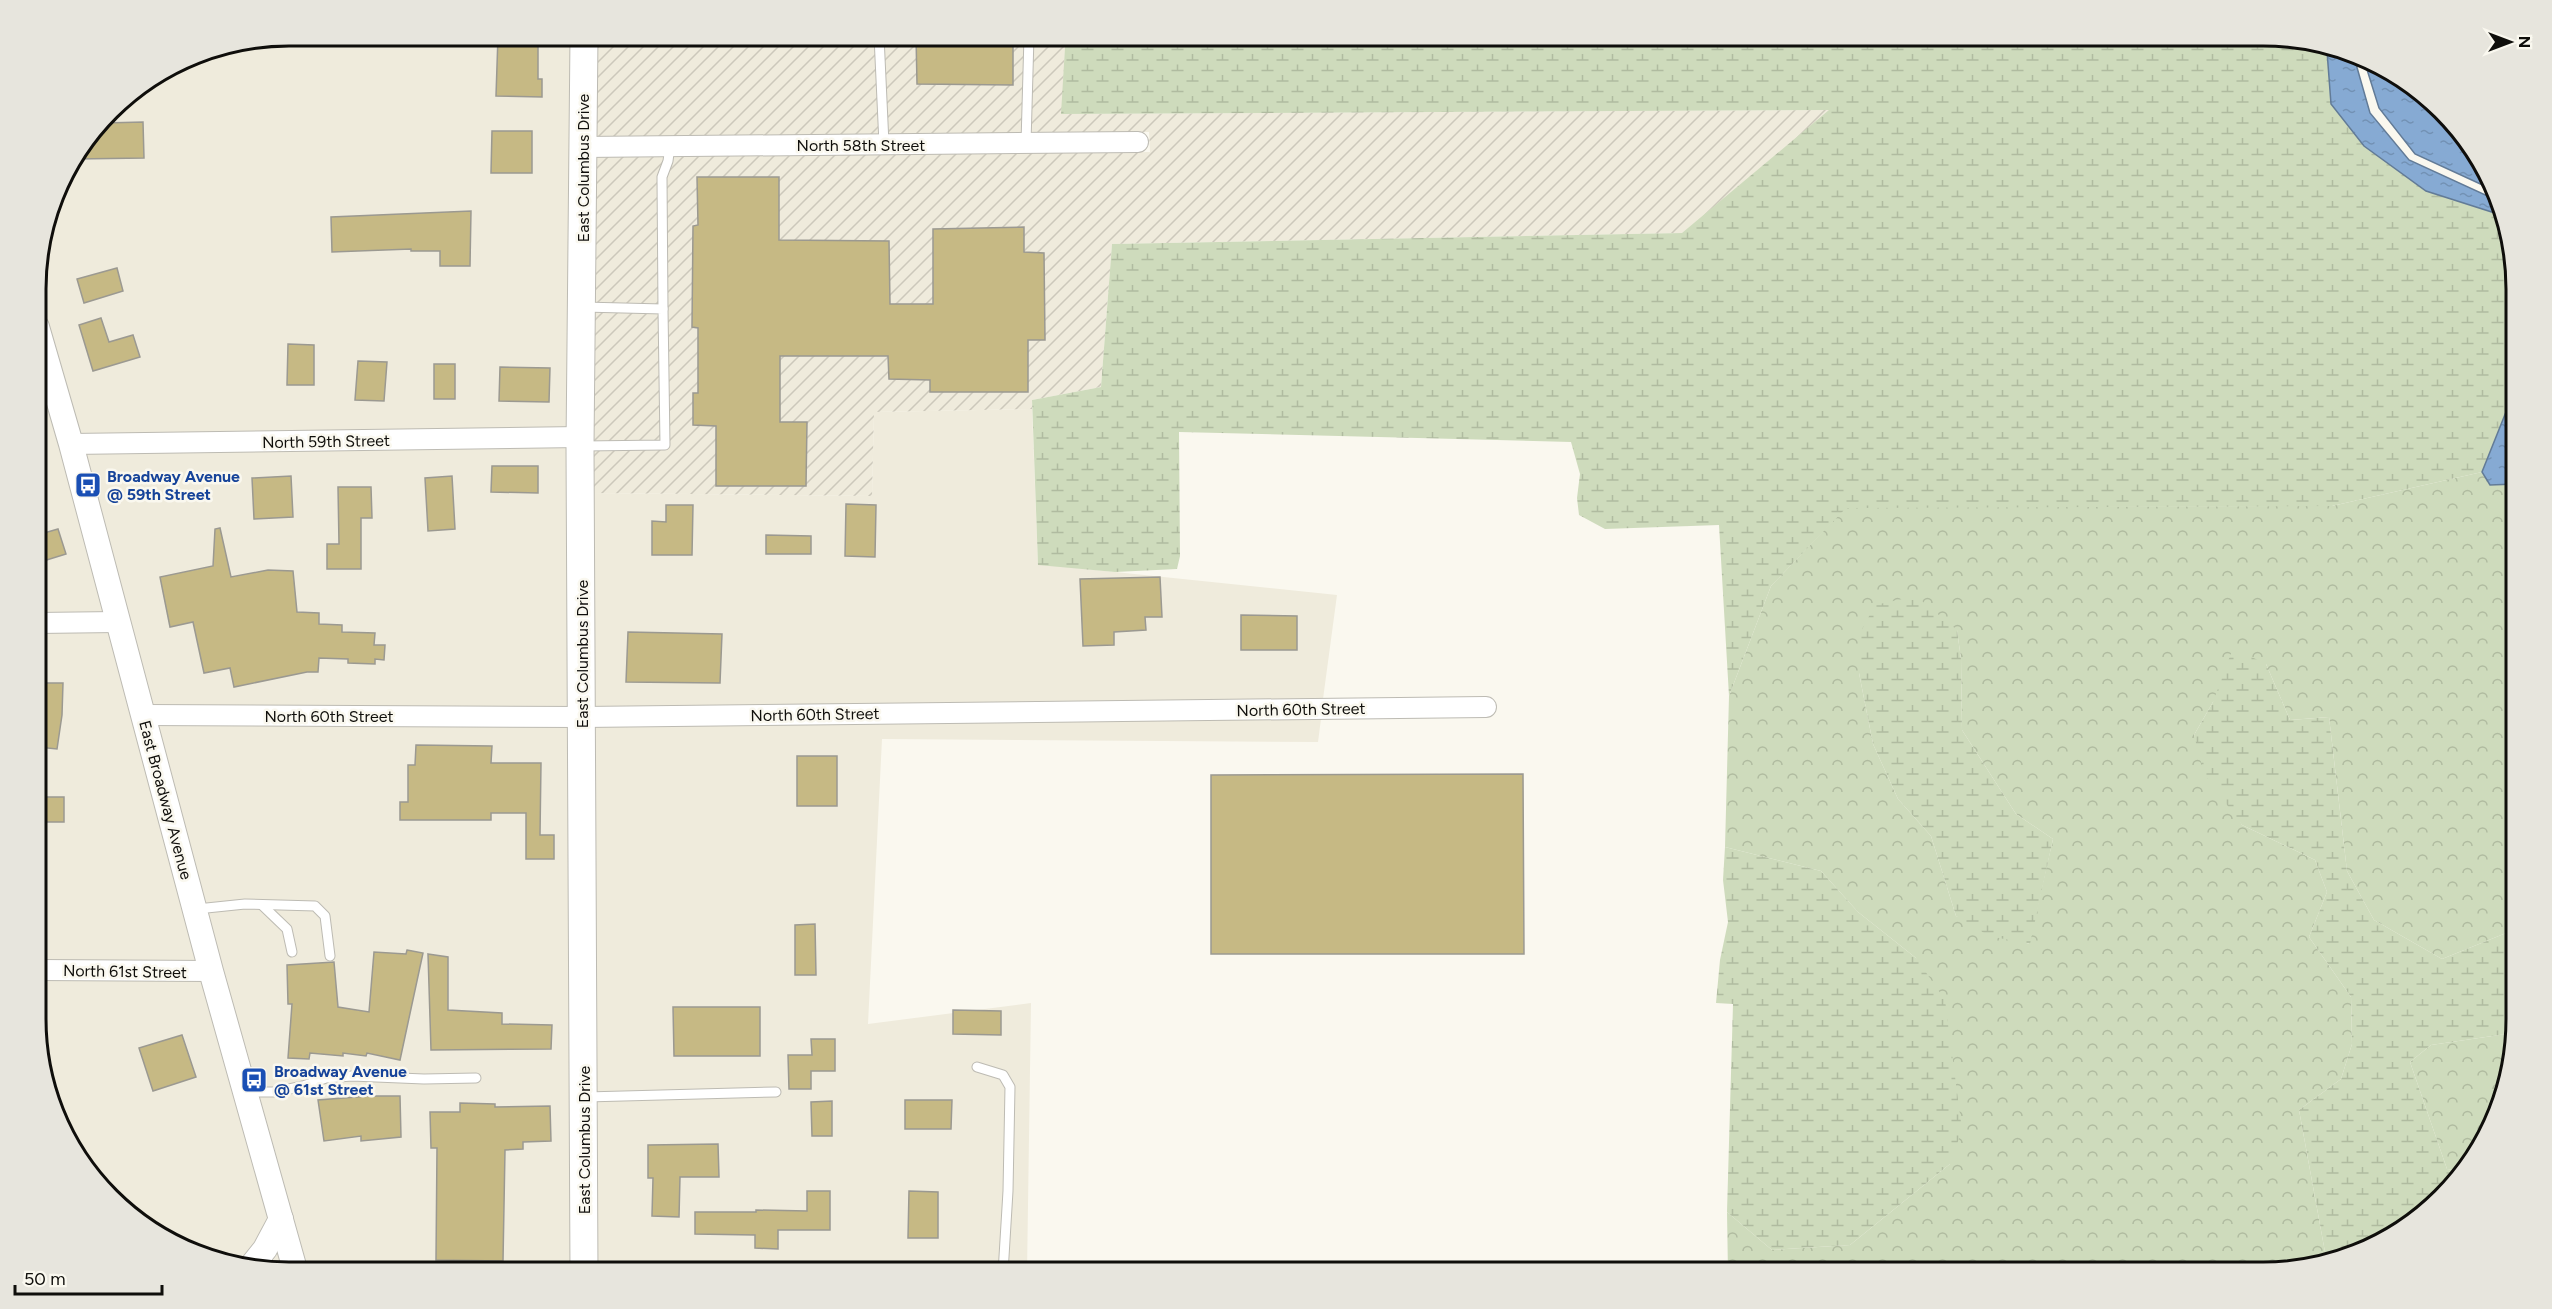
<svg xmlns="http://www.w3.org/2000/svg" width="2552" height="1309" viewBox="0 0 2552 1309" font-family="Figtree,sans-serif">
<defs>
<pattern id="industrial-furrows" width="10" height="10" patternUnits="userSpaceOnUse" patternTransform="scale(1.5)"><rect width="10" height="10" fill="#efebdc"/><path d="M-1 1l2-2M0 10L10 0M9 11l2-2" fill="none" stroke="#ccc8bb"/></pattern>
<pattern id="forest-crowns" width="20" height="18" patternUnits="userSpaceOnUse" patternTransform="scale(1.5)"><rect width="20" height="18" fill="#cedbbc"/><path d="M2 6a3 3 0 1 1 6 0M12 15a3 3 0 1 1 6 0" fill="none" stroke="#b0bba0"/></pattern>
<pattern id="wetland-marsh" width="20" height="14" patternUnits="userSpaceOnUse" patternTransform="scale(1.5)"><rect width="20" height="14" fill="#cedbbc"/><path d="M1 5h8M5 5V1M11 12h8M15 12V8" fill="none" stroke="#b0bba0"/></pattern>
<pattern id="water-ripples" width="26" height="14" patternUnits="userSpaceOnUse" patternTransform="scale(1.5)"><rect width="26" height="14" fill="#86aad3"/><path d="M2 4q2-2 4 0t4 0M15 11q2-2 4 0t4 0" fill="none" stroke="#7291b4"/></pattern>
</defs>
<rect width="100%" height="100%" fill="#faf8ef"/>
<g fill="#efebdc">
<polygon points="290,36 572,36 569,427 80,434 37,286 37,273 62,177 122,99 193,55"/>
<polygon points="37,367 60,446 60,454 62,455 103,612 37,613"/>
<polygon points="1032,409 1038,564 1337,595 1323,699 594,707 592,493 872,496 874,412"/>
<polygon points="569,447 572,707 152,705 86,454"/>
<polygon points="109,632 132,717 132,725 135,725 197,961 38,960 37,633"/>
<polygon points="1321,719 1318,742 882,739 868,1024 1031,1003 1027,1273 595,1273 594,727"/>
<polygon points="158,725 572,727 573,1273 308,1273 222,970 222,962 220,962"/>
<polygon points="38,980 202,981 284,1272 177,1247 123,1210 79,1161 38,1053"/>
</g>
<polygon fill="url(#industrial-furrows)" points="595,36 1076,36 1065,47 1062,114 1830,110 1683,233 1112,244 1101,387 1032,400 1032,409 874,412 872,496 593,493 594,157 1150,152 1149,132 594,137"/>
<g fill="url(#forest-crowns)" fill-rule="evenodd">
<path d="M2482 472 2491 485 2515 484 2516 929 2442 959 2374 920 2347 871 2329 717 2290 720 2266 664 2213 702 2194 735 2242 825 2315 860 2327 892 2309 937 2351 997 2352 1044 2341 1079 2299 1110 2327 1263 2279 1272 1728 1273 1727 1212 1772 1250 1850 1245 1950 1164 1916 958 1858 912 1821 871 1725 847 1729 696 1771 586 1846 507 2332 506ZM1957 630 1961 659 1962 730 2016 814 2053 839 2029 944 1956 916 1931 836 1898 799 1873 744 1859 673Z"/>
<polygon points="2513,1033 2490,1132 2464,1171 2447,1169 2410,1062 2431,1045"/>
</g>
<g fill="url(#wetland-marsh)">
<polygon points="1076,36 2262,36 2327,51 2329,79 2426,191 2498,214 2514,257 2514,392 2482,472 2332,506 1846,508 1771,586 1729,696 1719,525 1605,529 1579,515 1577,498 1580,474 1571,442 1179,432 1180,556 1177,569 1115,572 1038,565 1032,400 1101,387 1112,244 1682,233 1829,110 1061,114 1065,47"/>
<polygon points="1916,596 1957,630 1961,659 1962,730 2016,814 2053,839 2030,944 1989,936 1956,916 1931,836 1898,799 1873,744 1859,673 1859,635 1875,605"/>
<path d="M2233 648 2266 664 2290 720 2329 717 2347 871 2374 920 2442 959 2516 929V1020L2513 1033 2431 1045 2410 1062 2447 1169 2464 1171C2435 1213 2377 1253 2327 1263L2299 1110 2341 1079 2352 1044 2351 997 2309 937 2327 892 2315 860 2242 825 2204 774 2194 735 2213 702Z"/>
<polygon points="1725,847 1821,871 1858,912 1916,958 1945,1000 1962,1130 1950,1164 1850,1245 1772,1250 1727,1212 1733,1004 1716,1003 1720,960 1728,922 1723,880"/>
</g>
<g fill="url(#water-ripples)" stroke="#627b97" stroke-width="1.5">
<polygon points="2327,51 2354,57 2370,113 2409,160 2492,198 2498,214 2426,191 2364,146 2331,104"/>
<polygon points="2364,60 2375,62 2430,99 2473,148 2487,187 2415,154 2379,108"/>
<polygon points="2514,392 2515,484 2490,485 2482,472"/>
</g>
<g fill="#c6b984" stroke="#9b9991" stroke-width="1.5">
<polygon points="498,36 538,36 538,79 542,79 542,97 496,96"/>
<polygon points="916,36 1013,36 1013,85 917,84"/>
<polygon points="143,122 144,158 76,159 104,123"/>
<polygon points="492,131 532,131 532,173 491,173"/>
<polygon points="697,177 779,177 779,240 889,241 890,304 933,304 933,229 1024,227 1024,252 1044,253 1045,340 1028,340 1028,392 930,392 930,380 889,379 888,356 780,356 780,422 807,422 806,486 716,486 716,426 693,425 693,393 698,393 698,328 692,327 693,226 698,225"/>
<polygon points="471,211 470,266 440,266 440,251 411,251 411,249 332,252 331,217"/>
<polygon points="117,268 123,291 84,303 77,279"/>
<polygon points="101,318 109,342 133,335 140,357 93,371 79,325"/>
<polygon points="288,344 314,345 314,385 287,385"/>
<polygon points="358,361 387,362 384,401 355,400"/>
<rect x="434" y="364" width="21" height="35"/>
<polygon points="500,367 550,368 549,402 499,401"/>
<polygon points="492,466 538,466 538,493 491,492"/>
<polygon points="291,476 293,517 254,519 252,478"/>
<polygon points="452,476 455,529 428,531 425,478"/>
<polygon points="338,487 371,487 372,518 361,518 361,569 327,569 327,544 339,544"/>
<polygon points="846,504 876,505 875,557 845,556"/>
<polygon points="666,505 693,505 692,555 652,555 652,521 666,522"/>
<polygon points="220,528 231,577 268,570 293,571 297,612 319,613 319,624 342,625 342,632 375,633 374,645 385,645 384,660 375,659 375,664 348,663 348,659 319,658 318,672 307,672 234,687 230,668 204,673 193,622 170,627 160,577 213,566 215,529"/>
<polygon points="58,529 66,554 37,563 37,535"/>
<polygon points="766,535 811,536 811,554 766,554"/>
<polygon points="1160,577 1162,617 1145,617 1146,630 1114,632 1114,645 1083,646 1080,579"/>
<polygon points="1241,615 1297,616 1297,650 1241,650"/>
<polygon points="628,632 722,634 720,683 626,682"/>
<polygon points="37,683 63,683 62,715 57,749 38,747"/>
<polygon points="416,745 492,746 491,763 541,763 540,835 554,835 554,859 526,859 526,813 491,813 491,820 400,820 400,802 408,802 408,765 415,765"/>
<rect x="797" y="756" width="40" height="50"/>
<polygon points="1523,774 1524,954 1211,954 1211,775"/>
<rect x="38" y="797" width="26" height="25"/>
<polygon points="815,924 816,975 795,975 795,925"/>
<polygon points="407,950 423,953 400,1060 367,1053 366,1056 343,1053 343,1056 310,1053 309,1059 288,1058 292,1004 288,1004 287,965 334,962 338,1007 369,1012 374,952 406,954"/>
<polygon points="428,954 448,957 448,1010 502,1013 502,1024 552,1025 551,1049 431,1050"/>
<polygon points="673,1007 760,1007 760,1056 674,1056"/>
<polygon points="953,1010 1001,1011 1001,1035 953,1034"/>
<polygon points="182,1035 196,1077 153,1091 139,1048"/>
<polygon points="811,1039 835,1039 835,1071 811,1071 811,1089 789,1089 788,1055 812,1055"/>
<polygon points="369,1096 400,1096 401,1137 361,1141 361,1136 324,1141 318,1100"/>
<polygon points="905,1100 952,1100 951,1129 905,1129"/>
<polygon points="832,1101 832,1136 812,1136 811,1102"/>
<polygon points="460,1103 495,1104 495,1107 550,1106 551,1141 523,1142 523,1149 505,1150 503,1261 436,1260 437,1148 431,1148 430,1112 460,1112"/>
<polygon points="718,1144 719,1177 680,1177 679,1217 652,1216 653,1178 648,1178 648,1145"/>
<polygon points="807,1191 830,1191 830,1230 778,1230 778,1249 755,1248 755,1235 695,1234 695,1212 756,1212 756,1210 807,1211"/>
<polygon points="909,1191 938,1192 938,1238 908,1238"/>
</g>
<g fill="none" stroke-linecap="round" stroke-linejoin="round">
<defs>
<g id="service">
<polyline points="879,36 884,144"/>
<polyline points="1026,143 1029,36"/>
<polyline points="663,309 662,177 668,161 670,146"/>
<polyline points="583,446 665,445 663,309 583,307"/>
<polyline points="262,905 287,929 292,952"/>
<polyline points="197,909 245,904 315,906 325,916 330,956"/>
<polyline points="977,1067 1003,1075 1010,1087 1008,1191 1003,1273"/>
<polyline points="248,1092 275,1092 303,1086 326,1078 352,1076 424,1079 476,1078"/>
<polyline points="586,1097 776,1092"/>
</g>
<g id="minor">
<polyline points="583,147 1138,142"/>
<polyline points="71,444 580,437"/>
<polyline points="37,623 117,622"/>
<polyline points="144,715 583,717 1486,707"/>
<polyline points="38,970 211,971"/>
</g>
<g id="tertiary">
<polyline points="37,327 71,444 211,971 296,1273"/>
<polyline points="253,1264 265,1249 281,1219"/>
</g>
<polyline id="secondary" points="584,36 580,446 584,1273"/>
</defs>
<use href="#service" stroke="#bdbbb3" stroke-width="11"/>
<use href="#minor" stroke="#bdbbb3" stroke-width="22"/>
<use href="#tertiary" stroke="#bdbbb3" stroke-width="26"/>
<use href="#secondary" stroke="#bdbbb3" stroke-width="29"/>
<use href="#service" stroke="#fff" stroke-width="9"/>
<use href="#minor" stroke="#fff" stroke-width="20"/>
<use href="#tertiary" stroke="#fff" stroke-width="24"/>
<use href="#secondary" stroke="#fff" stroke-width="27"/>
</g>
<defs>
<symbol id="bus-square" viewBox="-11 -11 22 22"><rect x="-9" y="-9" width="18" height="18" rx="4" fill="#1a4fb4" stroke="#faf8ef"/><path d="M-5-6H5V4H4V6H2V4H-2V6H-4V4H-5ZM-3.5-4V0h7V-4ZM-3.5 1.2v1.5H-2V1.2ZM2 1.2v1.5H3.5V1.2Z" fill="#fff"/></symbol>
</defs>
<g fill-rule="evenodd">
<use href="#bus-square" x="73" y="470" width="30" height="30"/>
<use href="#bus-square" x="239" y="1065" width="30" height="30"/>
</g>
<g text-anchor="middle" stroke-width="5" stroke-linejoin="round" paint-order="stroke">
<g font-size="16" fill="#0f0e0b" stroke="#faf8ef">
<text x="861" y="151">North 58th Street</text>
<text transform="translate(583 168) rotate(-90)" y="6">East Columbus Drive</text>
<text transform="translate(326 441) rotate(-1)" y="6">North 59th Street</text>
<text transform="translate(582 654) rotate(-90)" y="6">East Columbus Drive</text>
<text transform="translate(1301 709) rotate(-1)" y="6">North 60th Street</text>
<text transform="translate(815 714) rotate(-1)" y="6">North 60th Street</text>
<text x="329" y="722">North 60th Street</text>
<text transform="translate(166 800) rotate(75)" y="6">East Broadway Avenue</text>
<text transform="translate(125 971) rotate(1)" y="6">North 61st Street</text>
<text transform="translate(584 1140) rotate(-90)" y="6">East Columbus Drive</text>
</g>
<g font-size="16" font-weight="bold" fill="#164399" stroke="#faf8ef" text-anchor="start">
<text x="107" y="482">Broadway Avenue<tspan x="107" dy="18">@ 59th Street</tspan></text>
<text x="274" y="1077">Broadway Avenue<tspan x="274" dy="18">@ 61st Street</tspan></text>
</g>
</g>
<path d="M0 0H2552V1309H0ZM289 46H2263A243 243 0 0 1 2506 289V1019A243 243 0 0 1 2263 1262H289A243 243 0 0 1 46 1019V289A243 243 0 0 1 289 46Z" fill="#e7e5dd" fill-rule="evenodd"/>
<path fill="none" stroke="#0f0e0b" stroke-width="3" d="M289 46H2263A243 243 0 0 1 2506 289V1019A243 243 0 0 1 2263 1262H289A243 243 0 0 1 46 1019V289A243 243 0 0 1 289 46Z"/>
<g transform="translate(2510 42) rotate(90)" stroke="#faf8ef" stroke-width="4.5" paint-order="stroke">
<path d="M0-4.5L10 22L0 15L-10 22Z" fill="#0f0e0b"/>
<text y="-9" font-size="16" font-weight="bold" text-anchor="middle" fill="#0f0e0b">N</text>
</g>
<path d="M15 1285v9h147v-9" fill="none" stroke="#0f0e0b" stroke-width="3"/>
<text x="24" y="1285" font-size="18" fill="#0f0e0b" stroke="#faf8ef" stroke-width="4.5" paint-order="stroke">50 m</text>
</svg>
